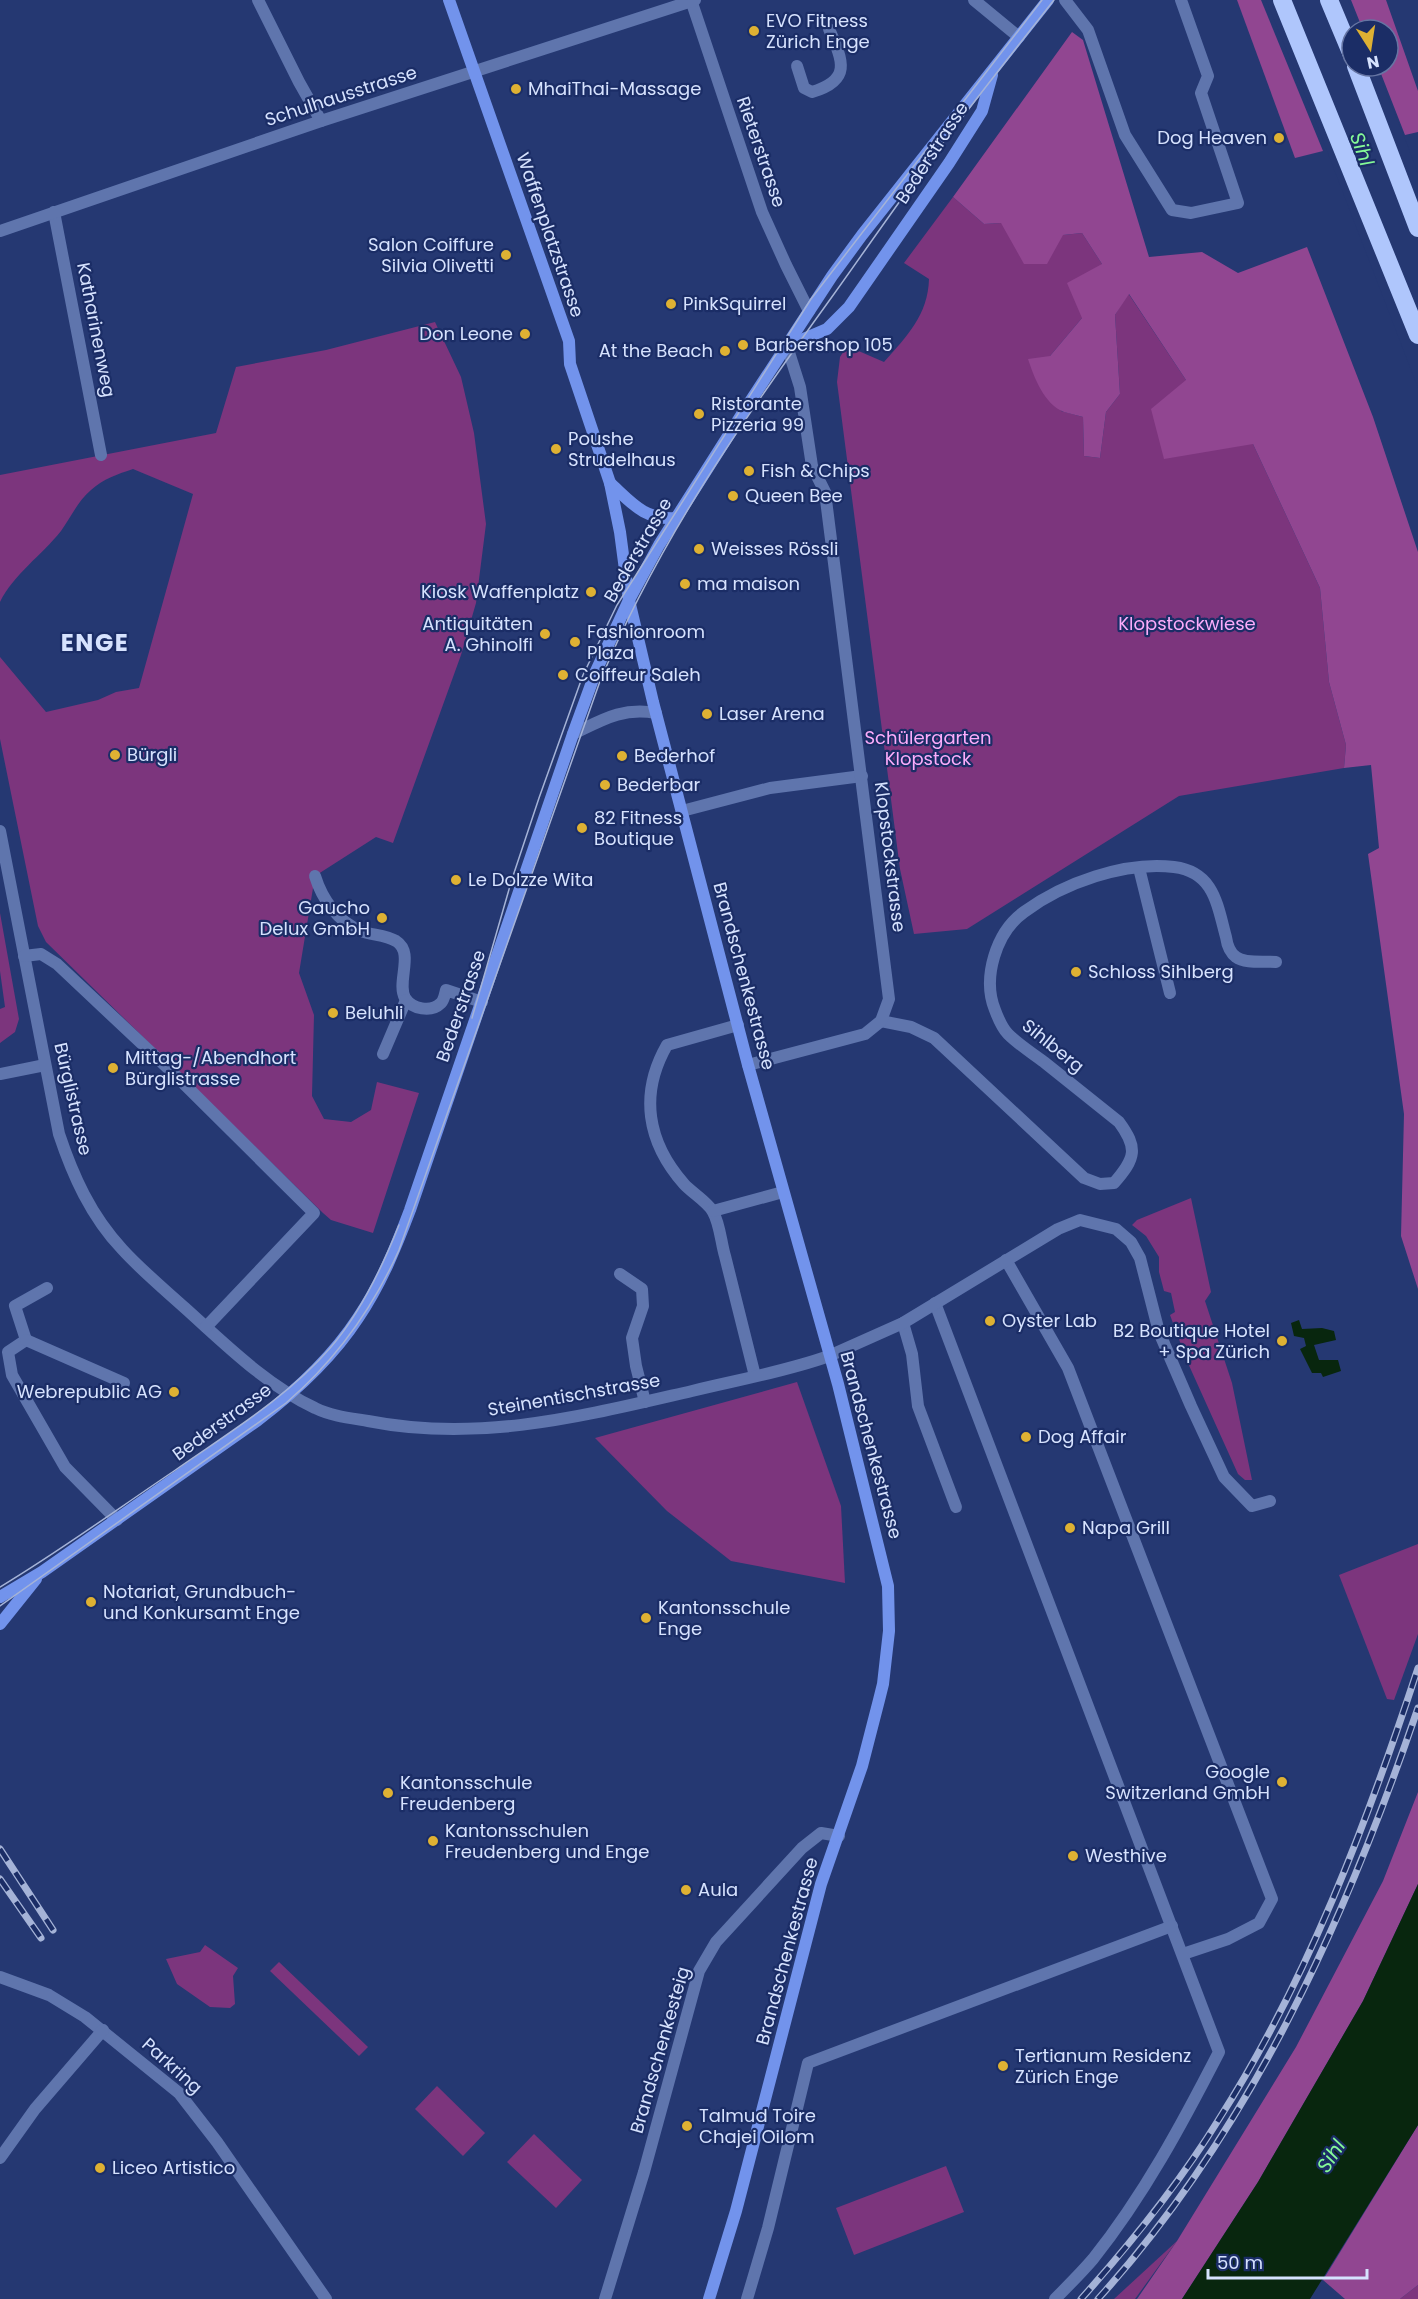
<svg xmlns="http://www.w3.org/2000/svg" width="1418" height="2299" viewBox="0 0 1418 2299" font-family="Poppins,sans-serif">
<rect width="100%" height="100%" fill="#253872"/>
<g fill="#7c357d">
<path d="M953 197 984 224 1001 223 1063 235 1082 233 1102 264 1082 318 1050 356 1061 411 1083 417 1084 456 1100 458 1106 412 1120 394 1115 315 1128 293 1186 380 1253 444 1320 588 1329 682 1346 745 1344 768 1179 796 967 929 914 934 900 869 837 382 840 357 847 346 884 362C907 336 928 315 929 279L904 263Z"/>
<path d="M435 322 461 377 474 433 486 524 476 603 461 655 393 843 376 837 315 876 299 973 314 1015 312 1096 324 1119 351 1122 371 1110 377 1082 419 1093 373 1233 331 1220 323 1213 46 942 38 926 0 739V657L46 712 98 700 116 692 139 688 193 494 133 469C118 474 103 479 91 490 78 501 71 517 61 531 42 555 13 575 0 602V475L216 433 236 367 326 350Z"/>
<polygon points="0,913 19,1019 15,1032 0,1043 0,1009 5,1007 0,971"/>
<polygon points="1191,1198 1211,1292 1205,1301 1232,1383 1252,1480 1245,1480 1238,1474 1187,1361 1170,1315 1175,1312 1171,1293 1164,1291 1159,1272 1159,1257 1146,1236 1132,1225 1137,1220"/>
<polygon points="797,1382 841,1506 845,1583 731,1561 667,1511 595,1438"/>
<polygon points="1418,1544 1418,1634 1394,1700 1387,1699 1339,1575"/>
<polygon points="205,1945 238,1968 233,1976 235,2004 230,2008 210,2007 177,1984 166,1959 200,1952"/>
<polygon points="279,1962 368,2047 359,2056 270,1971"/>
<polygon points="437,2086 485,2133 463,2156 415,2109"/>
<polygon points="534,2134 582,2180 556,2208 507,2162"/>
<polygon points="946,2166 964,2212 854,2255 836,2208"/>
<polygon points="1177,2241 1135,2299 1114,2299"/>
<polygon points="1418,2285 1418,2299 1400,2299"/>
</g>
<g fill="#914691">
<polygon points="1237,0 1261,0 1323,151 1295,158"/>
<polygon points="1351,0 1386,0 1418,91 1418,132 1405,135 1378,66 1388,66 1388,30 1363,30"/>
<path d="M1072 32 1083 40 1149 257 1202 252 1238 273 1307 247 1373 417 1418 552V1289L1401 1236 1404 1114 1368 854 1379 848 1371 765 1344 768 1346 745 1329 682 1320 588 1253 444 1164 459 1151 409 1186 380 1129 294 1115 315 1120 394 1106 412 1100 458 1084 456 1083 417C1077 415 1070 414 1064 412 1044 404 1034 377 1028 359L1050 356 1082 318 1067 283 1102 264 1082 233 1063 235 1047 264H1024L1001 223 984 224 953 197Z"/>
<polygon points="1418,1792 1418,1884 1363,2001 1258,2182 1182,2299 1137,2299 1177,2241 1296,2047 1383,1881"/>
<polygon points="1418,2125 1418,2285 1400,2299 1345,2299 1323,2280"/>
</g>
<g fill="#08260e">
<polygon points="1299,1320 1302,1329 1322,1328 1334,1331 1336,1340 1314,1345 1319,1360 1338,1360 1341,1371 1323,1377 1321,1373 1312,1373 1300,1349 1306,1346 1304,1338 1294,1336 1291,1323"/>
<polygon points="1418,1884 1418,2125 1310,2299 1182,2299 1258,2182 1363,2001"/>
</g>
<polygon fill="#253872" points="1266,0 1348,0 1360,30 1352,30 1352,66 1375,66 1407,144 1418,174 1418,388 1312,112"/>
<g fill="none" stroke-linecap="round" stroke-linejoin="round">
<g stroke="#5f75ad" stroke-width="12">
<polyline points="1065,0 1088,30 1125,135 1172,210 1191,213 1238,203 1201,93 1208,76 1181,0"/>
<path d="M797 66 804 88 812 92C852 80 843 61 829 29"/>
<path d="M573 734C602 720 622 707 656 713"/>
<polyline points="682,811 770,788 862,776"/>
<polyline points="1139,868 1170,993"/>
<path d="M315 876C322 899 338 922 361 931 371 935 386 935 396 941 415 953 396 982 405 998 412 1009 431 1013 441 1003 444 1000 445 994 446 990L482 1002"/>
<path d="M881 1021 911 1027 934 1038 1084 1178 1100 1184 1114 1183C1136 1158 1138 1148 1119 1122 1094 1102 1069 1082 1044 1062 1032 1053 1019 1045 1008 1034 1003 1029 998 1018 995 1010 982 978 996 932 1024 912 1063 883 1125 861 1174 867 1214 872 1217 904 1226 937 1227 944 1229 952 1236 957 1245 964 1264 961 1276 962"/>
<path d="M738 1025 667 1045C639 1094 647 1142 684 1184 691 1192 709 1203 713 1212 720 1224 721 1243 725 1256 735 1296 745 1336 755 1376"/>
<polyline points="383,1054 406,1000"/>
<polyline points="0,1074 45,1065"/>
<polyline points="713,1211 783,1192"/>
<polyline points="1006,1260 1068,1368 1272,1899 1259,1923 1228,1939 1183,1954"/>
<polyline points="620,1274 642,1289 643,1306 632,1338 636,1366 645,1402"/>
<polyline points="47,1288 15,1306 26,1340 8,1352 12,1375 65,1467 117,1520"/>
<path d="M935 1303 1219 2052C1182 2124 1144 2195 1093 2259 1081 2273 1068 2286 1055 2299"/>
<polyline points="903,1323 912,1354 918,1406 956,1507"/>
<polyline points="26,1340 124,1383"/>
<polyline points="829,1356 903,1323 1058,1229 1080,1220 1116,1229 1131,1242 1140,1258 1159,1332 1191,1406 1224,1477 1252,1506 1270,1501"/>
<polyline points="747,2299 768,2228 808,2063 1172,1926"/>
</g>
<g stroke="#5f75ad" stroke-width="12">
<polyline points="258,0 299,82 321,121"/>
<polyline points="691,0 762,212 786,265 809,311"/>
<polyline points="974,0 1019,37"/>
<polyline points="54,212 101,455"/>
<polyline points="0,231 321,121 695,0"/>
<path d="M0 831 59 1134C73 1176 91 1216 122 1249 141 1270 164 1289 185 1308 225 1344 266 1385 315 1408 331 1416 350 1418 368 1421 480 1443 583 1416 692 1391 737 1380 784 1372 829 1356"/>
<polyline points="24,956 41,954 57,964 174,1074 314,1213 206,1327"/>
<polyline points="748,1065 865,1034 881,1021 889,999 825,492 812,466 800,387 787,346"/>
<polyline points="0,1977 49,1995 85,2017 179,2093 217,2142 326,2299"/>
<polyline points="0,2158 35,2109 103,2030"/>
<polyline points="605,2299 644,2172 699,1971 716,1942 802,1848 821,1833 839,1836"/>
</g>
<g stroke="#7293ec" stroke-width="12">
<polyline points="449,0 569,341 570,364 610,483 620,532 629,600 653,702 748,1065 838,1384 888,1586 889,1631 883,1684 879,1700 862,1766 821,1884 736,2211 709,2299"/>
<polyline points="787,346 827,329 849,307 949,163 982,111 992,75"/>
<path d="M610 483C632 503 644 520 676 518"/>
<path d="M0 1597 42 1572 258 1420C296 1391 332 1358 358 1318 381 1284 396 1247 410 1210L573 734 596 671 629 600 659 545 744 411 832 276 862 235 1048 0"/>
<polyline points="0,1624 36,1579"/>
</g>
<g stroke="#afc6fc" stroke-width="18">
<polyline points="1282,0 1418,335"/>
<polyline points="1329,0 1352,55"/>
<polyline points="1356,66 1418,228"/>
</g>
<g stroke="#a5b3d7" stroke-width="1.5">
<polyline points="472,1018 512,879 539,798 583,675 617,605 811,299 1042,0"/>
<path d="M0 1587C60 1551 116 1510 174 1471 228 1433 287 1398 331 1347 361 1312 382 1268 399 1225"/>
<path d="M0 1606 286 1403C336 1360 372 1310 399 1250L599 684C657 542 745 417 834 294 864 252 893 210 924 168 966 111 1010 56 1054 0"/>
</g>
<defs>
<g id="rail">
<polyline points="0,1849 53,1930"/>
<polyline points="0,1879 41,1938"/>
<path d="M1081 2299C1132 2242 1179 2184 1219 2119 1307 1981 1367 1823 1418 1668"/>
<path d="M1098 2299C1251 2130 1345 1921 1418 1708"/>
</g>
</defs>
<use href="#rail" stroke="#a5b3d7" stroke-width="7"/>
<use href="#rail" stroke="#1b2d66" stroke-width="4.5" stroke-dasharray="14" stroke-linecap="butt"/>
</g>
<g fill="#deb133" stroke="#1b2d66" stroke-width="2">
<circle cx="754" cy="31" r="6"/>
<circle cx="516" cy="89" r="6"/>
<circle cx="1279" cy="138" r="6"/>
<circle cx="506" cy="255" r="6"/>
<circle cx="671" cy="304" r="6"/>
<circle cx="525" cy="334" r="6"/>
<circle cx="743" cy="345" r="6"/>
<circle cx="725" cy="351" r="6"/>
<circle cx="699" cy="414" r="6"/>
<circle cx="556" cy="449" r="6"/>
<circle cx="749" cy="471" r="6"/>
<circle cx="733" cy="496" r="6"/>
<circle cx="699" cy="549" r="6"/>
<circle cx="685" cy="584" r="6"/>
<circle cx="591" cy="592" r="6"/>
<circle cx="545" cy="634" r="6"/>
<circle cx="575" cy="642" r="6"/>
<circle cx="563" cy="675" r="6"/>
<circle cx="707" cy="714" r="6"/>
<circle cx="115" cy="755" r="6"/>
<circle cx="622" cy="756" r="6"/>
<circle cx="605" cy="785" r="6"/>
<circle cx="582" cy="828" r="6"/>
<circle cx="456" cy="880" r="6"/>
<circle cx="382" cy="918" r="6"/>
<circle cx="1076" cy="972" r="6"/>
<circle cx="333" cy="1013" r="6"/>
<circle cx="113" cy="1068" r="6"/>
<circle cx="990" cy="1321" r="6"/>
<circle cx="1282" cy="1341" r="6"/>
<circle cx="174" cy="1392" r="6"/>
<circle cx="1026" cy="1437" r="6"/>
<circle cx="1070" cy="1528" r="6"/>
<circle cx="91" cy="1602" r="6"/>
<circle cx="646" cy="1618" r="6"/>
<circle cx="1282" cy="1782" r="6"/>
<circle cx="388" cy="1793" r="6"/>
<circle cx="433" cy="1841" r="6"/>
<circle cx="1073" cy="1856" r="6"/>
<circle cx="686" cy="1890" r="6"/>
<circle cx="1003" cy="2066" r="6"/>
<circle cx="687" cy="2126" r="6"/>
<circle cx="100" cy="2168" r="6"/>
</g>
<g text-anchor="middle" stroke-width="4.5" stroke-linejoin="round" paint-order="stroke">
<g font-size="18" fill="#d6e2fe" stroke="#1b2d66" text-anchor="start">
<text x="766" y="27">EVO Fitness<tspan x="766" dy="21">Zürich Enge</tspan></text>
<text x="528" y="95">MhaiThai-Massage</text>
<text x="1267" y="144" text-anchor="end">Dog Heaven</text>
<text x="494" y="251" text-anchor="end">Salon Coiffure<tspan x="494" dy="21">Silvia Olivetti</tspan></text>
<text x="683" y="310">PinkSquirrel</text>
<text x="513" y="340" text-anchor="end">Don Leone</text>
<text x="755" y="351">Barbershop 105</text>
<text x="713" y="357" text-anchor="end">At the Beach</text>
<text x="711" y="410">Ristorante<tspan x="711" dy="21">Pizzeria 99</tspan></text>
<text x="568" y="445">Poushe<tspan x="568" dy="21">Strudelhaus</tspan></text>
<text x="761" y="477">Fish &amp; Chips</text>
<text x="745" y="502">Queen Bee</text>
<text x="711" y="555">Weisses Rössli</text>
<text x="697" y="590">ma maison</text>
<text x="579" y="598" text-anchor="end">Kiosk Waffenplatz</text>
<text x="533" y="630" text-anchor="end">Antiquitäten<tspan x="533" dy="21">A. Ghinolfi</tspan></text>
<text x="587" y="638">Fashionroom<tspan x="587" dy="21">Plaza</tspan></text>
<text x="575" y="681">Coiffeur Saleh</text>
<text x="719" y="720">Laser Arena</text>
<text x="127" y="761">Bürgli</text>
<text x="634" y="762">Bederhof</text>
<text x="617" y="791">Bederbar</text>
<text x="594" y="824">82 Fitness<tspan x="594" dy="21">Boutique</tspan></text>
<text x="468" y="886">Le Dolzze Wita</text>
<text x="370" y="914" text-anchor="end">Gaucho<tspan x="370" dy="21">Delux GmbH</tspan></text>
<text x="1088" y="978">Schloss Sihlberg</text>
<text x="345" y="1019">Beluhli</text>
<text x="125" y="1064">Mittag-/Abendhort<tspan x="125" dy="21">Bürglistrasse</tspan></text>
<text x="1002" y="1327">Oyster Lab</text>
<text x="1270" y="1337" text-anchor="end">B2 Boutique Hotel<tspan x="1270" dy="21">+ Spa Zürich</tspan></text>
<text x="162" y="1398" text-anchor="end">Webrepublic AG</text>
<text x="1038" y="1443">Dog Affair</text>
<text x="1082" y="1534">Napa Grill</text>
<text x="103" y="1598">Notariat, Grundbuch-<tspan x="103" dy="21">und Konkursamt Enge</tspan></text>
<text x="658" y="1614">Kantonsschule<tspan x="658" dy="21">Enge</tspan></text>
<text x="1270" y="1778" text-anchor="end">Google<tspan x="1270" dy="21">Switzerland GmbH</tspan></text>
<text x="400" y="1789">Kantonsschule<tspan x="400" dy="21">Freudenberg</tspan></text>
<text x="445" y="1837">Kantonsschulen<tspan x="445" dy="21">Freudenberg und Enge</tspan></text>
<text x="1085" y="1862">Westhive</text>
<text x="698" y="1896">Aula</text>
<text x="1015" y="2062">Tertianum Residenz<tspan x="1015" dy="21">Zürich Enge</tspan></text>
<text x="699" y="2122">Talmud Toire<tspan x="699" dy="21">Chajei Oilom</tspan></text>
<text x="112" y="2174">Liceo Artistico</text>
</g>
<g font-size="18" fill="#d6e2fe" stroke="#1b2d66">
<text transform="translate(341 96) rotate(-18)" y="6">Schulhausstrasse</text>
<text transform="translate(761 152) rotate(71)" y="6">Rieterstrasse</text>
<text transform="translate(932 153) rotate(-57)" y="6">Bederstrasse</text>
<text transform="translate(550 235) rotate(71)" y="6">Waffenplatzstrasse</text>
<text transform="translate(96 330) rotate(79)" y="6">Katharinenweg</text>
<text transform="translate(638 550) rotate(-60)" y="6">Bederstrasse</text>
<text transform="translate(890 857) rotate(83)" y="6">Klopstockstrasse</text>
<text transform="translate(744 976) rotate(75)" y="6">Brandschenkestrasse</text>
<text transform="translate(461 1006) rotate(-71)" y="6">Bederstrasse</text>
<text transform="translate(1053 1046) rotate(39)" y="6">Sihlberg</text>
<text transform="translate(73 1099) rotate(77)" y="6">Bürglistrasse</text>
<text transform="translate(574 1395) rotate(-10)" y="6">Steinentischstrasse</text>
<text transform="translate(222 1422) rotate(-36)" y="6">Bederstrasse</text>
<text transform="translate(871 1445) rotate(75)" y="6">Brandschenkestrasse</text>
<text transform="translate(787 1951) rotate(-75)" y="6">Brandschenkestrasse</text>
<text transform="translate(660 2050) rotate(-74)" y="6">Brandschenkesteig</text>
<text transform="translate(172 2066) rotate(42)" y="6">Parkring</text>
</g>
<g font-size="18" fill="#fcacfb" stroke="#1b2d66">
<text x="1187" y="630">Klopstockwiese</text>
<text x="928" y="744">Schülergarten<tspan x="928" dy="21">Klopstock</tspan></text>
</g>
<g font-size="20" font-style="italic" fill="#85fa97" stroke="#1b2d66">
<text transform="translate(1362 149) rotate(70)" y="7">Sihl</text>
<text transform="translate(1331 2156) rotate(-57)" y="7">Sihl</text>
</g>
<g font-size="24" font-weight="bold" letter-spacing="1.5" fill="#d6e2fe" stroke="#1b2d66">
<text x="95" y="651">ENGE</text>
</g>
</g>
<g transform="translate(1370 48) rotate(168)"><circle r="28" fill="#1b2d66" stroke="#6675a3" stroke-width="1.5"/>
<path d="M0-4.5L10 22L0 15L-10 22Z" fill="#deb133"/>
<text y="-9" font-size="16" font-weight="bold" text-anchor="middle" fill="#d6e2fe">N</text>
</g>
<path d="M1208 2269v9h159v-9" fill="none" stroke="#d6e2fe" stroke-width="3"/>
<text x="1217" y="2269" font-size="18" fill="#d6e2fe" stroke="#1b2d66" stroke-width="4.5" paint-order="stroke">50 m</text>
</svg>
